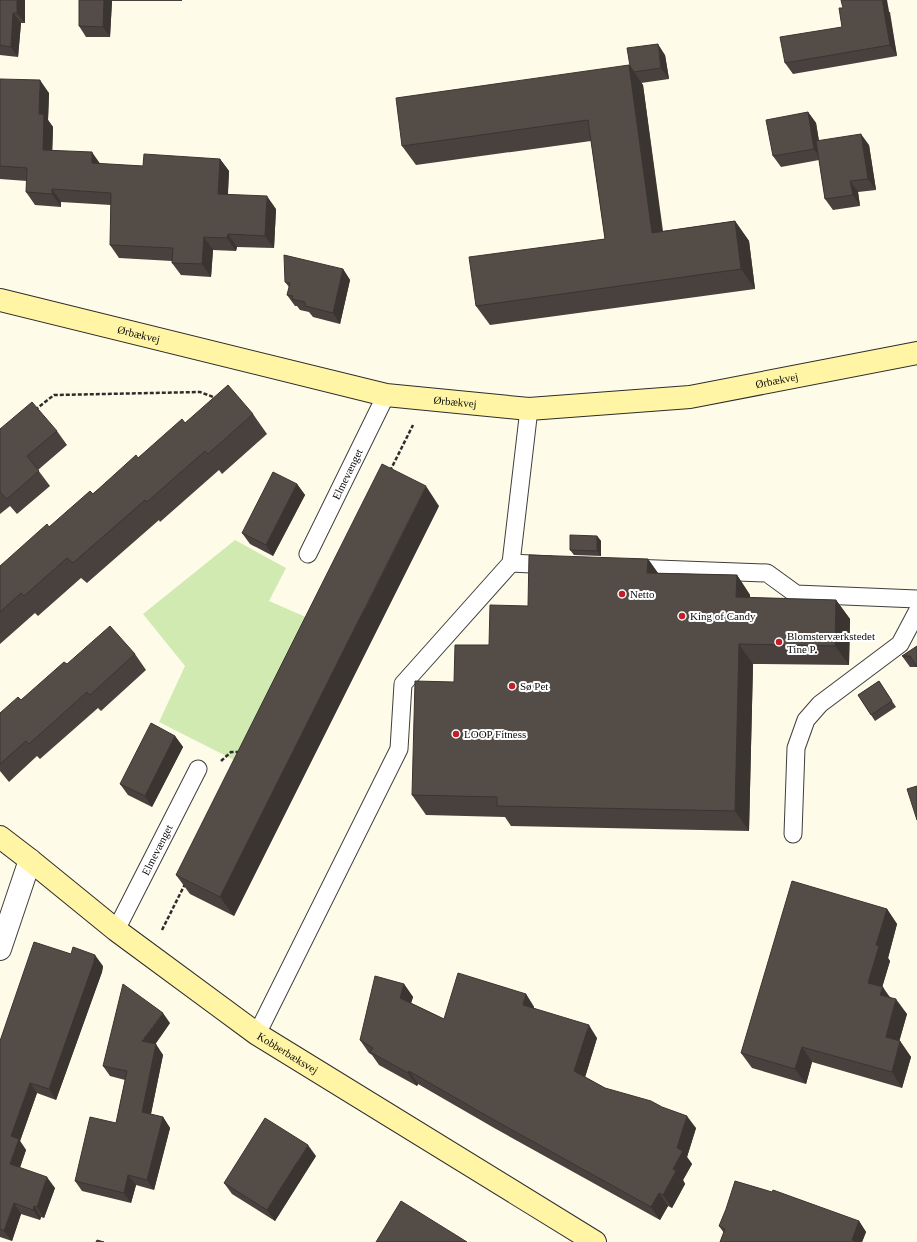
<svg xmlns="http://www.w3.org/2000/svg" width="917" height="1242" viewBox="0 0 917 1242" font-family="'Times New Roman',serif">
<rect width="100%" height="100%" fill="#fffbe9"/>
<polygon fill="#d0eab2" points="235,540 286,568 269,601 308,618 234,760 159,722 185,666 143,614"/>
<g fill="none" stroke-linecap="round" stroke-linejoin="round">
<defs>
<g id="lane">
<path id="s1" d="M308 554 386 395"/>
<polyline points="511,563 551,565"/>
<polyline points="631,568 767,573 796,594 917,599"/>
<polyline points="793,834 796,748 806,720 820,704 900,644 917,612"/>
<path id="s2" d="M116 930 198 769"/>
<polyline points="257,1034 399,749 403,684 511,563 529,409"/>
</g>
<polyline id="street" points="0,949 30,860"/>
<g id="secondary">
<path id="s3" d="M0 300 386 395 529 409 690 397 917 353"/>
<path id="s4" d="M0 837 30 860 116 930 257 1034 595 1242"/>
</g>
</defs>
<use href="#lane" stroke="#3e3e3e" stroke-width="19"/>
<use href="#street" stroke="#3e3e3e" stroke-width="24"/>
<use href="#secondary" stroke="#2d2d2d" stroke-width="24"/>
<g stroke="#2d2d2d" stroke-width="2.5" stroke-dasharray="4 2" stroke-linecap="butt">
<polyline points="35,410 54,395 200,392 216,398"/>
<polyline points="390,471 413,425"/>
<polyline points="221,761 231,752 240,752"/>
<polyline points="162,930 185,884"/>
</g>
<use href="#lane" stroke="#fff" stroke-width="17"/>
<use href="#street" stroke="#fff" stroke-width="22"/>
<use href="#secondary" stroke="#fff5a4" stroke-width="22"/>
</g>
<g fill="#48413d">
<polygon points="0,0 25,0 25,23 21,23 18,57 0,55"/>
<polygon points="79,0 182,0 182,1 112,1 110,37 86,37 79,26"/>
<polygon points="843,8 890,12 897,56 793,74 785,63 842,27"/>
<polygon points="665,55 669,79 641,83 643,85 663,231 735,221 749,241 755,289 490,325 476,306 605,239 591,141 416,165 402,146 629,65"/>
<polygon points="0,79 49,93 48,120 53,127 52,150 100,164 143,166 220,159 229,171 228,194 276,209 274,248 237,247 236,251 213,250 211,277 181,275 172,263 172,261 119,258 110,245 111,205 61,202 61,207 35,205 26,192 27,181 0,179"/>
<polygon points="808,112 816,123 819,141 869,145 876,190 858,192 860,206 833,210 825,199 819,160 781,167 773,156"/>
<polygon points="343,269 350,280 340,324 313,317 309,312 300,310 297,306 295,306 287,295 289,287 285,282"/>
<polygon points="253,414 267,434 222,474 219,470 160,522 159,520 87,583 81,578 38,616 35,613 0,644 0,566 138,458 185,423"/>
<polygon points="0,429 57,431 67,445 38,470 50,486 17,514 10,506 0,514"/>
<polygon points="297,484 305,495 273,556 250,544 242,533"/>
<polygon points="439,506 234,916 190,894 176,875"/>
<polygon points="597,536 601,541 601,556 574,555 570,550"/>
<polygon points="648,559 658,573 737,575 750,595 750,598 836,600 850,619 849,665 753,664 749,831 511,826 505,817 426,815 412,795 454,682 489,645"/>
<polygon points="917,646 917,667 910,667 902,656"/>
<polygon points="135,654 146,670 101,711 98,708 40,759 37,756 9,782 0,771 0,713 21,700 67,664"/>
<polygon points="879,681 896,707 875,721 858,695"/>
<polygon points="175,736 183,747 152,807 128,795 120,784"/>
<polygon points="887,909 897,924 888,958 890,961 882,987 890,997 907,1014 899,1041 900,1041 911,1057 902,1088 812,1062 806,1084 752,1068 741,1053"/>
<polygon points="103,966 102,972 56,1100 37,1093 20,1141 26,1150 20,1168 55,1188 44,1218 41,1217 40,1220 21,1214 12,1241 0,1237 0,1041"/>
<polygon points="404,984 413,997 411,1003 444,1019 526,994 534,1007 534,1008 597,1038 585,1077 605,1088 696,1128 687,1157 692,1164 683,1180 685,1184 672,1208 668,1206 660,1220 496,1129 418,1084 417,1086 379,1065 372,1055 369,1053 360,1040"/>
<polygon points="170,1023 155,1044 163,1055 151,1114 163,1117 170,1128 154,1190 136,1185 131,1203 82,1191 75,1181 116,1123 125,1080 110,1076 103,1066"/>
<polygon points="316,1156 275,1221 232,1194 224,1183"/>
<polygon points="859,1221 866,1232 862,1242 720,1242 724,1233 719,1226"/>
</g>
<g fill="#3b3532">
<polygon points="17,0 25,0 25,23 17,13"/>
<polygon points="104,0 111,0 112,1 110,37 103,27"/>
<polygon points="882,0 887,0 897,56 890,45"/>
<polygon points="13,13 21,23 18,57 11,47"/>
<polygon points="658,44 665,55 669,79 661,68"/>
<polygon points="629,65 643,85 665,252 652,233"/>
<polygon points="40,80 49,93 48,120 53,127 52,163 43,150 39,114"/>
<polygon points="808,112 816,123 822,160 814,149"/>
<polygon points="861,134 869,145 876,190 868,179"/>
<polygon points="92,152 101,165 92,163"/>
<polygon points="220,159 229,171 227,207 218,194"/>
<polygon points="850,181 858,192 860,206 853,195"/>
<polygon points="52,189 61,202 61,207 52,194"/>
<polygon points="267,196 276,209 274,248 265,236"/>
<polygon points="735,221 749,241 755,289 741,269"/>
<polygon points="228,234 237,247 236,251 227,238"/>
<polygon points="204,237 213,250 211,277 202,264"/>
<polygon points="343,269 350,280 340,324 333,313"/>
<polygon points="297,484 305,495 273,556 266,545"/>
<polygon points="426,486 439,506 234,916 220,897"/>
<polygon points="597,536 601,541 601,556 597,551"/>
<polygon points="648,559 662,579 647,573"/>
<polygon points="737,575 750,595 750,617 736,597"/>
<polygon points="836,600 850,619 849,665 835,646"/>
<polygon points="739,644 753,664 749,831 735,811"/>
<polygon points="175,736 183,747 152,807 145,796"/>
<polygon points="887,909 897,924 888,958 890,961 879,998 868,983 876,945"/>
<polygon points="95,955 103,966 102,972 56,1100 49,1089"/>
<polygon points="404,984 413,997 409,1010 400,998"/>
<polygon points="883,987 893,1003 880,995"/>
<polygon points="526,994 534,1007 531,1017 523,1005"/>
<polygon points="896,999 907,1014 896,1053 886,1037"/>
<polygon points="163,1013 170,1023 150,1052 142,1041"/>
<polygon points="589,1025 597,1038 583,1084 574,1071"/>
<polygon points="900,1041 911,1057 902,1088 892,1072"/>
<polygon points="156,1044 163,1055 149,1123 142,1112"/>
<polygon points="802,1047 812,1062 806,1084 795,1069"/>
<polygon points="409,1071 418,1084 417,1086 408,1073"/>
<polygon points="30,1083 37,1093 20,1141 26,1150 17,1175 10,1164 11,1136"/>
<polygon points="687,1116 696,1128 687,1157 692,1164 683,1180 685,1184 672,1208 663,1195 673,1169 677,1148"/>
<polygon points="163,1117 170,1128 154,1190 147,1180"/>
<polygon points="308,1145 316,1156 275,1221 267,1210"/>
<polygon points="128,1175 136,1185 131,1203 124,1193"/>
<polygon points="47,1177 55,1188 44,1218 37,1207"/>
<polygon points="659,1193 668,1206 660,1220 651,1207"/>
<polygon points="14,1203 21,1214 12,1241 4,1231"/>
<polygon points="34,1206 41,1217 40,1220 33,1210"/>
<polygon points="859,1221 866,1232 862,1242 853,1242 852,1240"/>
</g>
<g fill="#544c47" stroke="#3b3532">
<polygon points="0,0 17,0 17,13 13,13 11,47 0,45"/>
<polygon points="79,0 104,0 103,27 79,26"/>
<polygon points="841,0 882,0 890,45 785,63 780,37 842,27 839,8 843,8"/>
<polygon points="658,44 661,68 634,72 630,66 627,48"/>
<polygon points="629,65 652,233 735,221 741,269 476,306 469,257 605,239 588,120 402,146 396,98"/>
<polygon points="0,79 40,80 39,114 44,114 43,150 92,152 92,163 143,166 144,154 220,159 218,194 267,196 265,236 228,234 227,238 204,237 202,264 172,263 173,248 110,245 111,193 52,189 52,194 26,192 27,168 0,166"/>
<polygon points="808,112 814,149 773,156 766,120"/>
<polygon points="861,134 868,179 850,181 853,195 825,199 816,141"/>
<polygon points="284,255 343,269 333,313 305,306 305,302 292,299 293,296 287,295 290,283 285,282"/>
<polygon points="228,385 253,414 208,454 205,451 147,502 145,500 73,563 67,558 24,596 21,593 0,612 0,566 47,524 49,527 90,491 93,494 136,455 138,458 182,419 185,423"/>
<polygon points="32,402 57,431 27,456 39,471 7,499 0,492 0,429"/>
<polygon points="382,464 426,486 220,897 176,875"/>
<polygon points="273,472 297,484 266,545 242,533"/>
<polygon points="570,535 597,536 597,551 570,550"/>
<polygon points="529,555 648,559 647,573 737,575 736,597 836,600 835,646 739,644 735,811 497,806 497,797 412,795 415,681 454,682 455,645 489,645 490,605 528,606"/>
<polygon points="110,626 135,654 90,695 87,692 29,744 26,741 0,764 0,713 18,697 21,700 64,662 67,664"/>
<polygon points="917,646 917,667 910,656 902,656"/>
<polygon points="879,681 892,701 871,715 858,695"/>
<polygon points="151,723 175,736 145,796 120,784"/>
<polygon points="917,786 917,820 907,789"/>
<polygon points="792,881 887,909 876,945 879,946 868,983 883,987 880,995 896,999 886,1037 900,1041 892,1072 802,1047 795,1069 741,1053"/>
<polygon points="34,942 71,954 73,947 95,955 94,962 49,1089 30,1083 11,1136 19,1139 10,1164 47,1177 37,1207 34,1206 33,1210 14,1203 4,1231 0,1229 0,1041"/>
<polygon points="458,973 526,994 523,1005 589,1025 574,1071 605,1088 651,1101 662,1107 687,1116 677,1148 683,1151 673,1169 676,1171 663,1195 659,1193 651,1207 487,1116 409,1071 408,1073 370,1052 373,1048 360,1040 375,976 404,984 400,998 444,1019"/>
<polygon points="123,984 163,1013 142,1041 156,1044 142,1112 163,1117 147,1180 128,1175 124,1193 75,1181 90,1117 116,1123 127,1071 103,1066"/>
<polygon points="265,1118 308,1145 267,1210 224,1183"/>
<polygon points="735,1181 772,1192 773,1190 859,1221 852,1240 858,1242 720,1242 725,1229 719,1226 726,1209"/>
<polygon points="401,1201 467,1242 376,1242"/>
<polygon points="97,1240 104,1242 96,1242"/>
</g>
<g fill="#bf1f27" stroke="#fff" stroke-width="1.5">
<circle cx="622" cy="594" r="4"/>
<circle cx="682" cy="616" r="4"/>
<circle cx="779" cy="642" r="4"/>
<circle cx="512" cy="686" r="4"/>
<circle cx="456" cy="734" r="4"/>
</g>
<g text-anchor="middle" stroke-width="4" stroke-linejoin="round" paint-order="stroke">
<g font-size="11" fill="#0b0b0b" stroke="#fff">
<text dy="4" stroke="none"><textPath href="#s3" startOffset="143">Ørbækvej</textPath></text>
<text dy="4" stroke="none"><textPath href="#s3" startOffset="791">Ørbækvej</textPath></text>
<text dy="4" stroke="none"><textPath href="#s3" startOffset="467">Ørbækvej</textPath></text>
<text dy="4" stroke="none"><textPath href="#s1" startOffset="89">Elmevænget</textPath></text>
<text dy="4" stroke="none"><textPath href="#s2" startOffset="90">Elmevænget</textPath></text>
<text dy="4" stroke="none"><textPath href="#s4" startOffset="360">Kobberbæksvej</textPath></text>
</g>
<g font-size="11" fill="#0b0b0b" stroke="#fff" text-anchor="start">
<text x="630" y="598">Netto</text>
<text x="690" y="620">King of Candy</text>
<text x="787" y="640">Blomsterværkstedet<tspan x="787" dy="13">Tine P.</tspan></text>
<text x="520" y="690">Sø Pet</text>
<text x="464" y="738">LOOP Fitness</text>
</g>
</g>
</svg>
